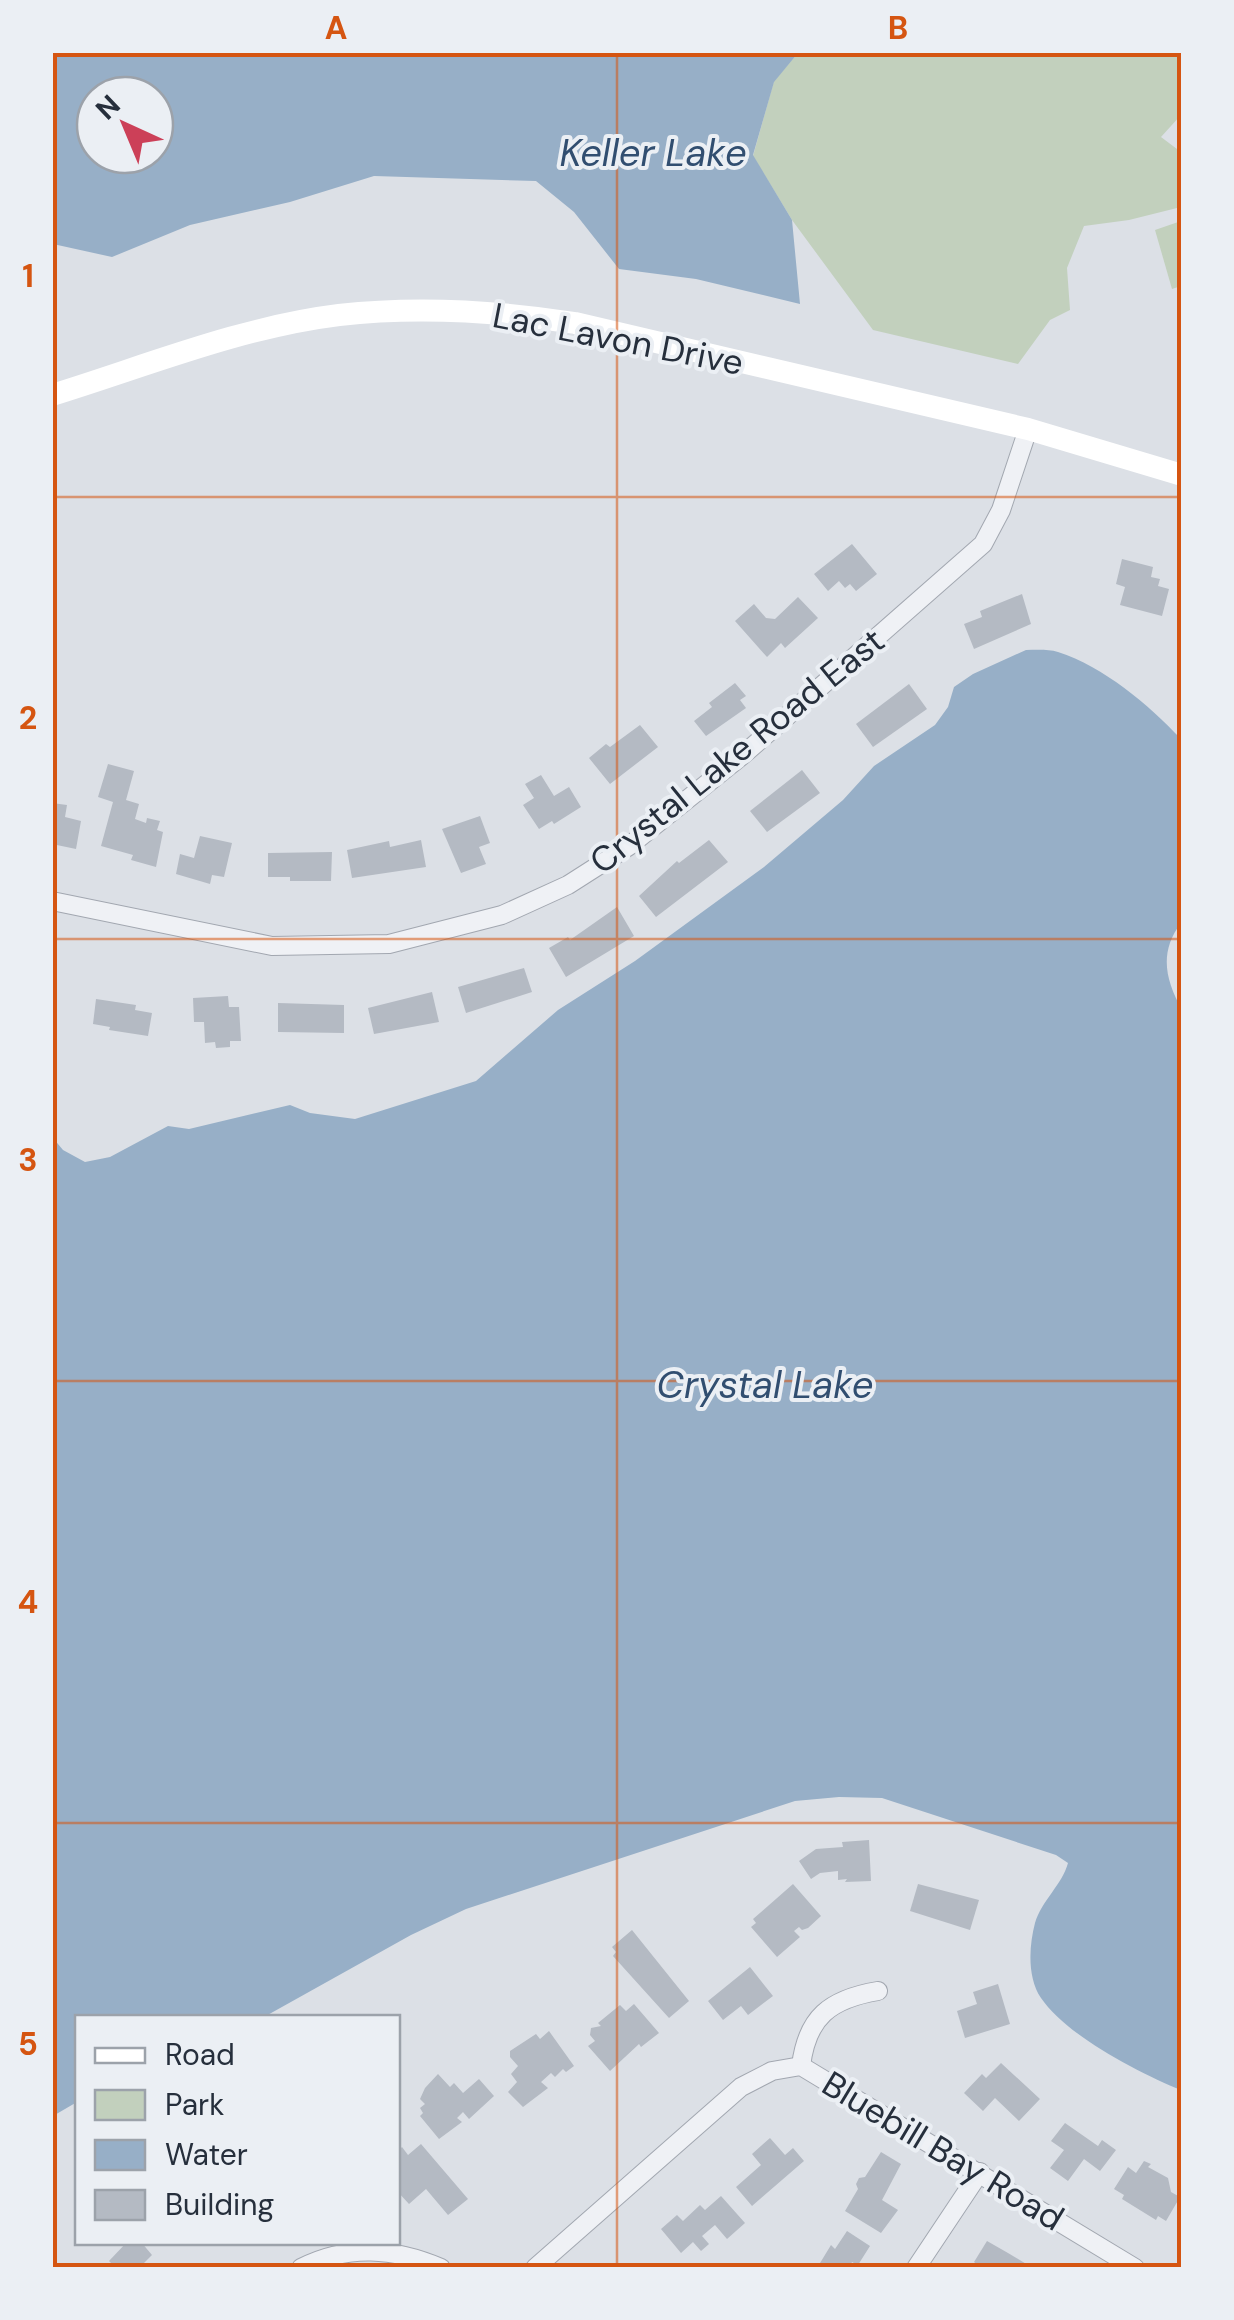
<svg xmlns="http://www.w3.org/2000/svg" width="1234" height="2320" viewBox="0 0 1234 2320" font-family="'DM Sans',sans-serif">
<rect width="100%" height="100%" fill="#dce0e6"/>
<g fill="#c2d0bd">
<polygon points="798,53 1181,53 1181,115 1161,137 1181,152 1181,207 1129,220 1084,226 1067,268 1070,310 1050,320 1018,364 873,330 792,220 753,156 774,81"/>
<polygon points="1181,221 1181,286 1172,289 1155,230"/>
</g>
<g fill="#97afc7" fill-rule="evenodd">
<path d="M53 52 798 53 774 82 753 155 792 220 800 304 696 279 619 269 574 212 536 181 374 176 290 202 190 225 112 257 53 244ZM95 95H155V155H95Z"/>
<path d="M1026 650C1036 650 1048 649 1058 652 1104 667 1148 704 1181 739V923C1159 952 1165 979 1182 1010L1181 2090C1139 2073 1067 2036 1041 1998 1027 1977 1029 1946 1035 1923 1042 1900 1062 1885 1068 1863L1056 1855 882 1798 839 1797 795 1801 466 1909 411 1935 264 2017 78 2018 77 2102 53 2116V1138L63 1150 85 1162 110 1157 168 1126 189 1129 290 1105 310 1113 355 1119 476 1081 558 1010 635 961 764 867 843 800 874 766 935 725 948 707 954 687 973 674Z"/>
</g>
<g fill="#b4bac3">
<polygon points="852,544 877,574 856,591 850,584 845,588 839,581 828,591 814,574"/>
<polygon points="1122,559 1153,567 1151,577 1160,579 1158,586 1169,589 1162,616 1120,605 1125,587 1116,584"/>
<polygon points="1022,594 1031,624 974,649 964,624 982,617 980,611"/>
<polygon points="798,597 818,618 785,648 781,643 767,657 735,621 754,604 766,618 775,619"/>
<polygon points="735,683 746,696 740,700 746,708 706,736 694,721 712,707 709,703"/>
<polygon points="909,684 927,709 873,747 856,724"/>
<polygon points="640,725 658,747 610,784 589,758 606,744 610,747"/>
<polygon points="108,764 134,771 126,800 139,804 135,819 146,823 147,818 160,821 157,830 163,832 156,867 131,860 133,855 101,846 113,802 98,797"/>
<polygon points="802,770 820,793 767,832 750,811"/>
<polygon points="541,775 554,796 569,787 581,807 554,824 552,821 539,829 523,805 534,798 525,784"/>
<polygon points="52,803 67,805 65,817 81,821 76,849 52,844"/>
<polygon points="480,816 490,843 479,847 486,864 461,873 442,829"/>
<polygon points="200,836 232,843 224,877 212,875 210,884 176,874 180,854 194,858"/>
<polygon points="421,840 426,867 352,878 347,850 389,841 390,847"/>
<polygon points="709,840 728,862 656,917 639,896 677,861 679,863"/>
<polygon points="332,852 331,881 290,881 290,877 268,877 268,853"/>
<polygon points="617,907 634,936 566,977 549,948 568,937 570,940"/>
<polygon points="524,968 532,992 466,1013 458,987"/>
<polygon points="432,992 439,1022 374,1034 368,1008"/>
<polygon points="228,996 229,1007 239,1007 241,1041 230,1041 230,1047 216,1048 215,1042 205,1043 204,1022 194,1022 193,998"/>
<polygon points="96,999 136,1005 135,1010 152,1013 148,1036 109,1030 110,1027 93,1024"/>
<polygon points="278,1003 344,1005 344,1033 278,1032"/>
<polygon points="869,1840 871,1881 845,1882 847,1879 838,1880 838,1871 820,1873 811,1879 799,1861 816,1849 843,1847 842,1842"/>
<polygon points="793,1884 821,1916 808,1928 802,1930 799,1927 794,1931 800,1937 777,1957 751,1927 756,1923 753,1919"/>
<polygon points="918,1884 979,1900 970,1930 910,1911"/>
<polygon points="632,1930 689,2001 669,2018 613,1956 616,1952 612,1947"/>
<polygon points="750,1967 773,1996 748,2015 741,2006 723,2020 708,2001"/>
<polygon points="998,1984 1010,2024 965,2038 957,2011 977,2004 973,1992"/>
<polygon points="634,2004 659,2033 641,2047 639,2044 610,2071 588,2046 595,2041 590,2035 591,2028 601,2026 598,2023 620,2005 626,2011"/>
<polygon points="549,2031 574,2066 566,2072 563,2069 555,2077 551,2073 541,2082 548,2088 523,2107 508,2092 517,2082 511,2074 518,2066 510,2057 510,2051 536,2034 540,2039"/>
<polygon points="1001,2063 1040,2099 1019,2121 995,2098 983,2111 964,2093 982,2074 986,2078"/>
<polygon points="438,2074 450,2087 454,2083 463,2093 479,2079 494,2096 469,2119 463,2112 457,2118 462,2122 439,2139 420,2116 423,2113 420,2108 425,2104 420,2099 425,2088"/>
<polygon points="1065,2123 1098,2146 1102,2140 1116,2150 1100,2171 1084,2159 1068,2181 1050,2168 1064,2150 1051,2141"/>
<polygon points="770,2138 785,2155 793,2148 804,2161 752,2206 736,2187 761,2165 752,2154"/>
<polygon points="421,2144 468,2199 448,2215 426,2189 409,2204 398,2192 398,2151 402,2147 408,2155"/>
<polygon points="881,2152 901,2164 882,2200 898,2210 881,2233 845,2211 858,2189 856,2184 859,2178 865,2177"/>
<polygon points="1144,2161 1151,2164 1148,2167 1168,2178 1171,2192 1180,2197 1166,2221 1158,2216 1156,2220 1122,2199 1124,2195 1114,2189 1128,2167 1136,2173"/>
<polygon points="721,2196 745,2223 727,2239 715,2225 702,2236 709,2244 701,2251 693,2242 681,2253 661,2229 677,2215 683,2221 700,2205 705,2210"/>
<polygon points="847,2231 870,2246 858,2265 852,2262 849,2268 817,2268 831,2245 835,2249"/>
<polygon points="987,2241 1008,2253 1033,2268 982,2268 974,2262"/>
<polygon points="127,2242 141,2242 152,2255 139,2268 116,2268 109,2261"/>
</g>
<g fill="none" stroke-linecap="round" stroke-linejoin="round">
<defs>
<g id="street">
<polyline points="52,901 272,946 389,944 502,915 568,885 629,846 744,754 983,544 1001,510 1028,429"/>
<path d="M801 2066C807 2017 830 1999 878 1991"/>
<path d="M301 2268C348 2244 394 2248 441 2268"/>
<polyline points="535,2268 741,2087 772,2071 801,2066 1135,2268"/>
<polyline points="916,2268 980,2172"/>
</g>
</defs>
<use href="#street" stroke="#a2a7b0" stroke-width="20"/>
<use href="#street" stroke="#eff1f5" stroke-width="18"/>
<path stroke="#fff" stroke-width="22" d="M52 395C146 366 241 327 339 315 419 306 497 311 575 323L1028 429 1182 475"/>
</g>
<path fill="none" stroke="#d55511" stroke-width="2.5" stroke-opacity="0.55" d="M617 52V2268M52 497H1182M52 939H1182M52 1381H1182M52 1823H1182"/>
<g text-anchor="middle" stroke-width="8" stroke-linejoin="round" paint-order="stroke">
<g font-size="35" fill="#262f3c" stroke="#ebeff4">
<text transform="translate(618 339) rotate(11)" y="12">Lac Lavon Drive</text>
<text transform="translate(737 751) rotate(-39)" y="12">Crystal Lake Road East</text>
<text transform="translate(943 2151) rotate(31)" y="12">Bluebill Bay Road</text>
</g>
<g font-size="38" font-style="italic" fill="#314e70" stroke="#ebeff4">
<text x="653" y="166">Keller Lake</text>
<text x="765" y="1398">Crystal Lake</text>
</g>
</g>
<rect width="1234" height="2320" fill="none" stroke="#ebeff4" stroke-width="110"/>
<rect x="75" y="2015" width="325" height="230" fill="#ebeff4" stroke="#9ca2aa" stroke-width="2.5"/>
<rect x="95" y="2048" width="50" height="15" fill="#ffffff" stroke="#9ca2aa" stroke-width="2.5"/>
<text x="165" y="2065" font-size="30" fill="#262f3c">Road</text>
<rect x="95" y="2090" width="50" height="30" fill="#c2d0bd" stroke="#9ca2aa" stroke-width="2.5"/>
<text x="165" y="2115" font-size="30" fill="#262f3c">Park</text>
<rect x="95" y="2140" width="50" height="30" fill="#97afc7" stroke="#9ca2aa" stroke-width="2.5"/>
<text x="165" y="2165" font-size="30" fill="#262f3c">Water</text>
<rect x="95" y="2190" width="50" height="30" fill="#b4bac3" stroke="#9ca2aa" stroke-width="2.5"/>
<text x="165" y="2215" font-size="30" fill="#262f3c">Building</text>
<g transform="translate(125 125) rotate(316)"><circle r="48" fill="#ebeff4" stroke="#9ca2aa" stroke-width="2.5"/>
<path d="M0-8L18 38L0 25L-18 38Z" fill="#cc4058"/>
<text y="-15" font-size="28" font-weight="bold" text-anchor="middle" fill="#262f3c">N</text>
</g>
<rect x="55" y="55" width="1124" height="2210" fill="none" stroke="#d55511" stroke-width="4"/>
<g font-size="32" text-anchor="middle" font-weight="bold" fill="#d55511">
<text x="336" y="39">A</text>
<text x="898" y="39">B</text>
<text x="28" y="287">1</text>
<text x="28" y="729">2</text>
<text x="28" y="1171">3</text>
<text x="28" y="1613">4</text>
<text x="28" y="2055">5</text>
</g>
</svg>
